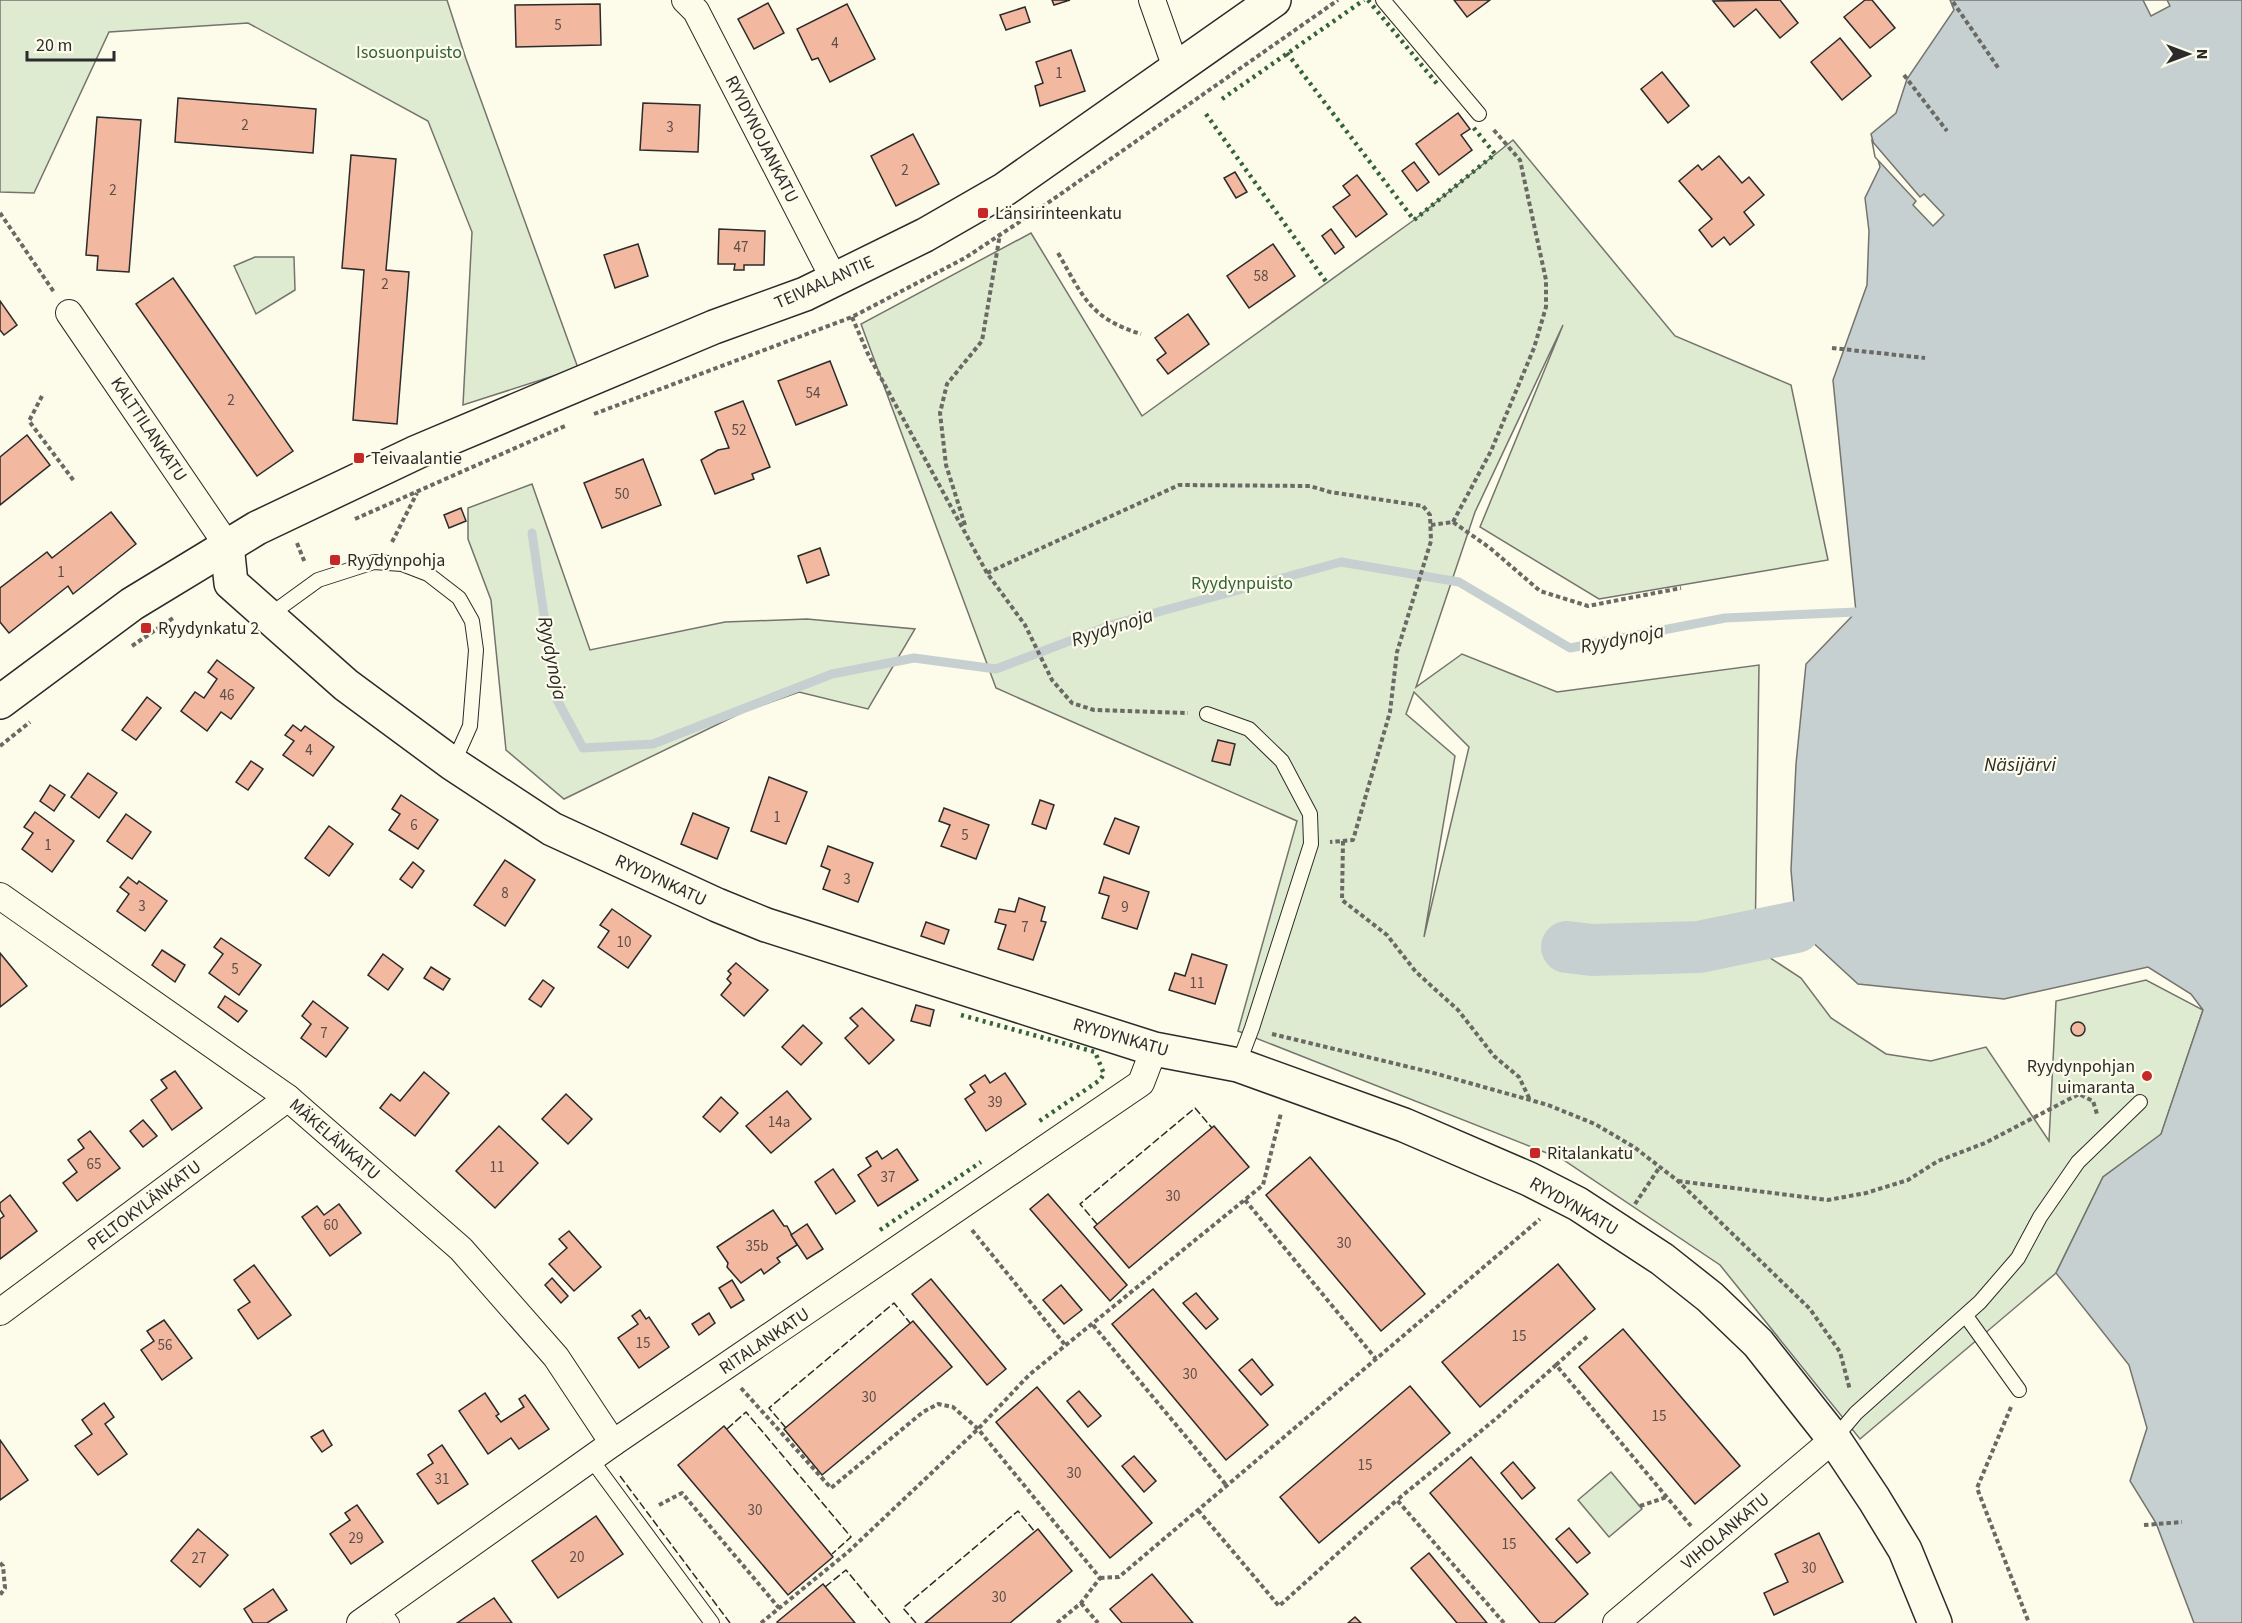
<svg xmlns="http://www.w3.org/2000/svg" width="2242" height="1623" viewBox="0 0 2242 1623" font-family="'Source Sans 3',sans-serif">
<rect width="100%" height="100%" fill="#fdfbea"/>
<g fill="#deebd1" stroke="#74746e" stroke-width="1.5" fill-rule="evenodd">
<polygon points="0,0 447,0 466,59 578,368 463,405 472,232 428,121 248,23 109,32 34,193 0,192"/>
<path d="M1513 140 1675 336 1791 385 1828 560 1599 599 1480 527 1563 325 1475 512 1416 687 1462 654 1557 692 1759 665 1755 948 1801 978 1831 1018 1886 1054 1931 1061 1986 1047 2049 1141 2056 1001 2146 980 2203 1010 2161 1135 2103 1177 2056 1273 1860 1439 1720 1265 1562 1159 1238 1031 1297 821 996 688 861 324 1031 233 1142 416 1414 220ZM1414 692 1469 747 1424 937 1455 756 1406 714Z"/>
<polygon points="255,257 294,257 295,290 256,314 234,266"/>
<polygon points="532,484 590,650 725,622 807,619 915,629 868,709 799,692 743,712 564,799 506,750 491,600 468,539 468,508"/>
<polygon points="1611,1472 1642,1509 1609,1537 1578,1500"/>
</g>
<polygon fill="#c7d0d0" stroke="#74746e" stroke-width="1.5" points="1950,0 2242,0 2242,1623 2194,1623 2156,1523 2130,1481 2147,1428 2129,1365 2056,1273 2103,1177 2161,1134 2203,1010 2191,994 2148,967 2004,999 1858,984 1796,927 1791,870 1796,764 1806,664 1856,612 1833,380 1867,285 1869,231 1865,198 1880,167 1871,134 1896,113 1907,79 1954,10"/>
<g fill="#fdfbea" stroke="#74746e" stroke-width="1.5">
<polygon points="2143,0 2167,0 2170,6 2151,16"/>
<polygon points="1872,141 1920,197 1924,194 1944,215 1933,226 1913,205 1916,201 1875,157"/>
</g>
<g fill="none" stroke-linecap="round" stroke-linejoin="round">
<polyline stroke="#c7d0d0" stroke-width="9" points="532,533 556,698 583,748 653,744 832,674 914,658 996,669 1114,624 1341,562 1459,582 1570,648 1725,618 1856,612"/>
<polyline stroke="#c7d0d0" stroke-width="52" points="1567,947 1592,950 1699,947 1796,927"/>
</g>
<g fill="#f2b8a0" stroke="#2b2b2b" stroke-width="1.5">
<polygon points="1052,0 1070,0 1054,5"/>
<polygon points="1454,0 1490,0 1467,17"/>
<polygon points="1780,0 1798,23 1780,38 1756,9 1734,27 1713,1"/>
<polygon points="1865,0 1872,0 1895,28 1870,48 1844,17"/>
<polygon points="768,3 784,33 754,49 738,19"/>
<polygon points="600,4 601,45 516,47 515,5"/>
<polygon points="847,4 875,59 830,82 818,58 812,60 797,29"/>
<polygon points="1025,7 1030,22 1006,30 1000,15"/>
<polygon points="1840,38 1871,76 1842,100 1811,62"/>
<polygon points="1071,50 1085,91 1040,106 1035,86 1043,83 1036,62"/>
<polygon points="1662,72 1689,106 1668,123 1641,89"/>
<polygon points="178,98 316,109 313,153 175,142"/>
<polygon points="643,103 700,105 698,152 640,150"/>
<polygon points="1458,113 1470,129 1461,135 1472,150 1439,175 1416,144"/>
<polygon points="97,117 141,120 129,272 97,270 98,256 86,255"/>
<polygon points="913,134 939,184 896,206 871,156"/>
<polygon points="351,155 396,159 386,270 409,272 397,424 353,420 364,270 342,268"/>
<polygon points="1719,156 1742,183 1749,177 1764,195 1744,212 1754,225 1730,245 1724,237 1712,247 1699,230 1712,219 1679,181 1698,165 1702,170"/>
<polygon points="1414,162 1429,182 1417,191 1402,171"/>
<polygon points="1235,172 1247,192 1236,198 1224,178"/>
<polygon points="1357,175 1387,214 1356,237 1333,207 1350,195 1343,186"/>
<polygon points="719,229 765,231 764,265 744,265 744,270 734,270 735,264 718,264"/>
<polygon points="1331,229 1344,247 1335,254 1322,236"/>
<polygon points="638,244 648,276 615,288 604,255"/>
<polygon points="1273,244 1295,276 1249,308 1227,276"/>
<polygon points="173,278 293,451 257,476 136,304"/>
<polygon points="0,301 17,325 4,335 0,330"/>
<polygon points="1188,314 1209,344 1168,374 1157,360 1166,353 1155,338"/>
<polygon points="830,361 847,405 796,425 778,381"/>
<polygon points="743,401 770,467 752,474 754,479 715,494 701,460 718,450 729,448 715,412"/>
<polygon points="27,435 50,465 0,505 0,457"/>
<polygon points="643,459 661,505 602,528 584,483"/>
<polygon points="461,508 466,521 449,528 444,515"/>
<polygon points="111,512 136,544 73,594 68,586 9,633 0,622 0,588 47,552 52,558"/>
<polygon points="820,548 829,575 807,583 798,556"/>
<polygon points="217,660 254,688 231,719 221,712 207,731 181,711 195,692 204,698 217,679 208,672"/>
<polygon points="147,697 161,708 136,740 122,730"/>
<polygon points="293,725 301,731 305,726 334,747 313,776 283,755 294,741 285,735"/>
<polygon points="1218,740 1235,744 1230,765 1212,761"/>
<polygon points="251,761 263,769 248,790 236,782"/>
<polygon points="88,773 117,793 99,818 71,797"/>
<polygon points="769,777 807,792 786,844 751,831"/>
<polygon points="50,785 65,795 54,811 40,801"/>
<polygon points="401,795 438,820 418,849 389,830 400,814 392,809"/>
<polygon points="1040,800 1054,805 1046,829 1032,824"/>
<polygon points="944,808 989,825 976,859 941,846 950,825 939,821"/>
<polygon points="35,812 74,841 52,872 22,849 33,833 24,827"/>
<polygon points="693,813 729,828 717,859 681,844"/>
<polygon points="126,814 151,832 132,859 107,841"/>
<polygon points="1115,818 1139,827 1129,854 1104,844"/>
<polygon points="329,826 353,844 329,876 305,858"/>
<polygon points="828,846 873,863 858,902 823,889 830,870 821,866"/>
<polygon points="505,860 535,880 505,926 474,905"/>
<polygon points="413,862 424,871 412,888 400,879"/>
<polygon points="128,877 137,884 139,881 167,901 145,931 117,911 129,894 120,887"/>
<polygon points="1104,877 1149,892 1137,929 1102,918 1109,896 1099,893"/>
<polygon points="1019,898 1045,907 1041,921 1046,922 1033,960 998,949 1006,925 995,922 999,909 1015,912"/>
<polygon points="612,909 651,936 628,968 598,947 609,931 600,925"/>
<polygon points="926,922 949,930 944,944 921,936"/>
<polygon points="221,938 261,965 239,995 209,973 223,954 214,947"/>
<polygon points="162,950 185,965 175,982 152,965"/>
<polygon points="0,953 27,986 0,1007"/>
<polygon points="383,954 403,969 388,990 368,975"/>
<polygon points="1192,954 1227,965 1215,1004 1169,990 1175,973 1185,976"/>
<polygon points="736,963 768,990 744,1016 721,995 731,983 727,979 731,974 728,971"/>
<polygon points="431,967 450,979 443,990 424,978"/>
<polygon points="543,980 554,988 541,1007 529,999"/>
<polygon points="225,996 247,1011 238,1022 218,1007"/>
<polygon points="313,1001 348,1028 326,1057 301,1038 311,1024 302,1016"/>
<polygon points="916,1005 934,1010 930,1026 911,1021"/>
<polygon points="862,1008 894,1040 869,1064 845,1038 858,1026 850,1018"/>
<circle cx="2078" cy="1029" r="7"/>
<polygon points="803,1025 822,1043 801,1065 782,1047"/>
<polygon points="175,1071 202,1108 172,1130 151,1100 167,1088 161,1080"/>
<polygon points="424,1072 449,1093 415,1136 380,1108 391,1094 400,1101"/>
<polygon points="1005,1073 1026,1104 986,1131 965,1099 975,1092 970,1085 985,1075 990,1083"/>
<polygon points="787,1091 811,1119 771,1153 746,1126"/>
<polygon points="566,1094 592,1119 568,1144 542,1119"/>
<polygon points="721,1097 738,1113 720,1132 703,1117"/>
<polygon points="143,1120 157,1136 143,1147 130,1131"/>
<polygon points="499,1126 538,1163 495,1208 456,1171"/>
<polygon points="1214,1126 1249,1167 1129,1268 1094,1227"/>
<polygon points="90,1131 120,1168 77,1201 63,1183 77,1172 68,1160 84,1148 78,1140"/>
<polygon points="897,1149 918,1180 878,1206 858,1175 871,1166 866,1158 877,1151 882,1159"/>
<polygon points="1310,1157 1425,1294 1381,1331 1266,1195"/>
<polygon points="833,1169 855,1201 836,1214 815,1182"/>
<polygon points="1048,1194 1127,1285 1110,1301 1030,1209"/>
<polygon points="10,1195 37,1231 0,1259 0,1219 4,1216 0,1210 0,1203"/>
<polygon points="339,1204 361,1233 330,1256 302,1217 317,1206 324,1215"/>
<polygon points="773,1210 784,1226 787,1226 797,1245 777,1258 780,1262 764,1274 761,1269 741,1283 727,1267 728,1263 717,1247"/>
<polygon points="807,1224 823,1249 807,1259 791,1235"/>
<polygon points="569,1231 601,1267 574,1291 549,1264 567,1248 559,1239"/>
<polygon points="1558,1264 1595,1309 1480,1407 1442,1362"/>
<polygon points="254,1265 291,1315 258,1339 238,1310 250,1302 234,1280"/>
<polygon points="552,1278 568,1296 561,1303 545,1285"/>
<polygon points="931,1279 1006,1369 987,1385 912,1294"/>
<polygon points="732,1280 744,1300 731,1308 719,1288"/>
<polygon points="1061,1285 1082,1310 1064,1324 1043,1300"/>
<polygon points="1153,1289 1268,1425 1226,1460 1112,1324"/>
<polygon points="1196,1293 1218,1319 1206,1329 1183,1303"/>
<polygon points="640,1310 646,1319 649,1317 669,1347 639,1368 618,1338 638,1324 632,1316"/>
<polygon points="709,1313 715,1323 699,1335 692,1324"/>
<polygon points="164,1320 192,1358 162,1380 141,1350 154,1341 147,1331"/>
<polygon points="913,1321 952,1367 822,1475 784,1429"/>
<polygon points="1623,1329 1740,1466 1695,1504 1579,1367"/>
<polygon points="1252,1359 1273,1385 1261,1395 1239,1370"/>
<polygon points="1410,1386 1450,1433 1319,1543 1280,1497"/>
<polygon points="1037,1387 1152,1523 1110,1558 996,1422"/>
<polygon points="1079,1391 1101,1416 1088,1427 1067,1401"/>
<polygon points="485,1393 499,1414 496,1416 501,1422 524,1407 519,1399 525,1395 549,1429 519,1449 511,1438 488,1454 459,1411"/>
<polygon points="104,1403 114,1417 105,1424 127,1454 98,1475 75,1446 92,1434 82,1420"/>
<polygon points="724,1426 833,1557 788,1595 678,1465"/>
<polygon points="323,1430 332,1445 322,1452 311,1437"/>
<polygon points="0,1440 28,1480 0,1500"/>
<polygon points="442,1445 468,1484 438,1504 417,1474 433,1463 428,1455"/>
<polygon points="1134,1456 1156,1481 1144,1492 1122,1466"/>
<polygon points="1471,1457 1588,1594 1554,1623 1540,1623 1430,1493"/>
<polygon points="1513,1462 1535,1488 1522,1499 1501,1473"/>
<polygon points="357,1505 383,1542 351,1564 330,1534 350,1520 345,1513"/>
<polygon points="596,1516 623,1554 558,1598 532,1561"/>
<polygon points="1569,1528 1590,1553 1577,1563 1556,1539"/>
<polygon points="198,1529 228,1555 200,1587 171,1561"/>
<polygon points="1038,1529 1072,1571 1010,1623 925,1623"/>
<polygon points="1819,1533 1843,1582 1774,1615 1764,1593 1788,1582 1775,1554"/>
<polygon points="1429,1553 1487,1623 1457,1623 1411,1568"/>
<polygon points="1152,1574 1193,1623 1122,1623 1110,1609"/>
<polygon points="823,1584 855,1623 778,1623 777,1622"/>
<polygon points="273,1589 287,1610 267,1623 253,1623 244,1609"/>
<polygon points="494,1598 512,1623 457,1623 479,1608"/>
<polygon points="1355,1617 1361,1623 1348,1623"/>
</g>
<g fill="none" stroke-linecap="round" stroke-linejoin="round">
<defs>
<g id="service">
<polyline points="1383,0 1479,114"/>
<polyline points="267,617 318,580 374,562 402,564 428,574 459,598 472,621 476,650 470,726 453,764"/>
<polyline points="1207,714 1249,729 1282,761 1310,814 1311,844 1252,1028 1238,1065"/>
<polyline points="1966,1316 2019,1390"/>
<polyline points="1834,1439 1856,1413 1980,1302 2018,1258 2040,1217 2078,1162 2140,1102"/>
<polyline points="591,1459 712,1623"/>
<polyline points="381,1608 392,1623"/>
</g>
<g id="minor">
<polyline points="685,0 696,11 834,279"/>
<polyline points="1152,0 1176,68"/>
<polyline points="69,313 227,545"/>
<polyline points="0,896 288,1098 461,1249 556,1357 613,1443"/>
<polyline points="0,1312 288,1098"/>
<polyline points="360,1623 613,1443 1141,1083 1154,1049"/>
<polyline points="1616,1623 1834,1439"/>
</g>
<polyline id="tertiary" points="227,545 231,583 346,685 453,764 552,829 717,905 766,925 1154,1049 1238,1065 1404,1125 1529,1179 1578,1204 1662,1259 1710,1297 1758,1343 1834,1439 1874,1499 1905,1550 1935,1623"/>
<polyline id="secondary" points="0,702 132,604 257,528 417,452 714,327 805,294 925,235 1005,189 1274,0"/>
</defs>
<use href="#service" stroke="#2b2b2b" stroke-width="16"/>
<use href="#minor" stroke="#2b2b2b" stroke-width="28"/>
<use href="#tertiary" stroke="#2b2b2b" stroke-width="36"/>
<use href="#secondary" stroke="#2b2b2b" stroke-width="36"/>
<g stroke="#6a6964" stroke-width="4" stroke-dasharray="4.5 3" stroke-linecap="butt">
<polyline points="1953,2 1999,69"/>
<polyline points="1904,75 1947,131"/>
<polyline points="0,213 54,292"/>
<path d="M1058 253C1083 296 1089 318 1141 334"/>
<polyline points="852,317 868,354 987,573 1025,625 1052,680 1072,703 1094,710 1188,713"/>
<polyline points="1832,348 1925,358"/>
<polyline points="42,396 29,421 74,481"/>
<polyline points="594,414 852,317 965,258 1042,207 1338,0"/>
<polyline points="355,519 565,426"/>
<polyline points="1453,522 1491,451 1534,348 1546,307 1546,280 1520,160 1492,128"/>
<polyline points="965,525 946,465 940,413 947,384 982,341 1000,234"/>
<polyline points="1431,525 1453,522 1490,548 1540,591 1588,606 1681,588"/>
<polyline points="392,542 417,493"/>
<polyline points="297,543 305,563"/>
<polyline points="987,573 1179,485 1310,486 1330,492 1423,506 1430,515 1431,541 1397,652 1390,712 1353,840 1330,842"/>
<polyline points="132,646 173,618"/>
<polyline points="0,746 30,722"/>
<polyline points="1343,841 1342,900 1387,935 1416,972 1458,1010 1494,1056 1519,1077 1530,1100"/>
<polyline points="1272,1034 1430,1072 1548,1105 1595,1124 1634,1147 1678,1181 1810,1309 1840,1352 1850,1390"/>
<polyline points="1678,1181 1828,1200 1866,1193 1908,1180 1938,1161 1985,1143 2079,1094 2093,1101 2097,1114"/>
<polyline points="1245,1200 1376,1359 1540,1219"/>
<polyline points="1635,1204 1659,1168"/>
<polyline points="972,1230 1066,1346"/>
<polyline points="1093,1325 1227,1486"/>
<polyline points="1556,1365 1589,1335"/>
<polyline points="741,1388 831,1488 923,1412 938,1404 953,1407 978,1429 1100,1578 1081,1603 1057,1623"/>
<polyline points="2011,1407 1977,1488 2029,1623"/>
<polyline points="659,1505 682,1493 779,1608"/>
<polyline points="1640,1506 1667,1497"/>
<polyline points="1198,1510 1279,1606 1397,1500"/>
<polyline points="2144,1525 2182,1522"/>
<polyline points="0,1563 3,1566 5,1588 0,1595"/>
<polyline points="1100,1578 1119,1577 1376,1359"/>
<polyline points="1081,1603 1098,1623"/>
<polyline points="761,1623 848,1552 978,1429 1029,1375 1263,1185 1281,1113"/>
<polyline points="1504,1623 1397,1500 1498,1417 1556,1365 1691,1526"/>
</g>
<use href="#service" stroke="#fdfbea" stroke-width="14"/>
<use href="#minor" stroke="#fdfbea" stroke-width="26"/>
<use href="#tertiary" stroke="#fdfbea" stroke-width="33"/>
<use href="#secondary" stroke="#fdfbea" stroke-width="33"/>
<g stroke="#34623c" stroke-width="4.5" stroke-dasharray="3 4.5" stroke-linecap="butt">
<polyline points="1368,0 1438,85"/>
<polyline points="1287,53 1414,220 1495,154 1473,127"/>
<polyline points="1222,99 1364,0"/>
<polyline points="1206,114 1327,283"/>
<polyline points="961,1015 1095,1052 1104,1074 1100,1080 1038,1122"/>
<polyline points="880,1230 981,1162"/>
</g>
<g stroke="#2b2b2b" stroke-width="1.5" stroke-dasharray="8 3" stroke-linecap="butt">
<polyline points="1097,1224 1080,1204 1195,1108 1212,1128"/>
<polyline points="786,1428 769,1408 894,1303 910,1323"/>
<polyline points="727,1429 746,1412 851,1537 832,1554"/>
<polyline points="620,1476 730,1623"/>
<polyline points="825,1587 846,1570 890,1623"/>
<polyline points="916,1623 903,1608 1018,1511 1035,1532"/>
</g>
</g>
<g fill="#c62828" stroke="#fdfbea" stroke-width="2">
<rect x="977" y="207" width="12" height="12" rx="3"/>
<rect x="353" y="452" width="12" height="12" rx="3"/>
<rect x="329" y="554" width="12" height="12" rx="3"/>
<rect x="140" y="622" width="12" height="12" rx="3"/>
<circle cx="2147" cy="1076" r="6"/>
<rect x="1529" y="1147" width="12" height="12" rx="3"/>
</g>
<g text-anchor="middle" stroke-width="4.5" stroke-linejoin="round" paint-order="stroke">
<g font-size="15" fill="#5d4e48">
<text x="558" y="30">5</text>
<text x="835" y="48">4</text>
<text x="1059" y="78">1</text>
<text x="245" y="130">2</text>
<text x="670" y="132">3</text>
<text x="905" y="175">2</text>
<text x="113" y="195">2</text>
<text x="741" y="252">47</text>
<text x="1261" y="281">58</text>
<text x="385" y="289">2</text>
<text x="813" y="398">54</text>
<text x="231" y="405">2</text>
<text x="739" y="435">52</text>
<text x="622" y="499">50</text>
<text x="61" y="577">1</text>
<text x="227" y="700">46</text>
<text x="309" y="755">4</text>
<text x="777" y="822">1</text>
<text x="414" y="830">6</text>
<text x="965" y="840">5</text>
<text x="48" y="850">1</text>
<text x="847" y="884">3</text>
<text x="505" y="898">8</text>
<text x="142" y="911">3</text>
<text x="1125" y="912">9</text>
<text x="1025" y="932">7</text>
<text x="624" y="947">10</text>
<text x="235" y="974">5</text>
<text x="1197" y="988">11</text>
<text x="324" y="1038">7</text>
<text x="995" y="1107">39</text>
<text x="779" y="1127">14a</text>
<text x="94" y="1169">65</text>
<text x="497" y="1172">11</text>
<text x="888" y="1182">37</text>
<text x="1173" y="1201">30</text>
<text x="331" y="1230">60</text>
<text x="1344" y="1248">30</text>
<text x="757" y="1251">35b</text>
<text x="1519" y="1341">15</text>
<text x="643" y="1348">15</text>
<text x="165" y="1350">56</text>
<text x="1190" y="1379">30</text>
<text x="869" y="1402">30</text>
<text x="1659" y="1421">15</text>
<text x="1365" y="1470">15</text>
<text x="1074" y="1478">30</text>
<text x="442" y="1484">31</text>
<text x="755" y="1515">30</text>
<text x="356" y="1543">29</text>
<text x="1509" y="1549">15</text>
<text x="577" y="1562">20</text>
<text x="199" y="1563">27</text>
<text x="1809" y="1573">30</text>
<text x="999" y="1602">30</text>
</g>
<g font-size="18" fill="#34623c" stroke="#fdfbea">
<text x="409" y="58">Isosuonpuisto</text>
<text x="1242" y="589">Ryydynpuisto</text>
</g>
<g font-size="18" fill="#2b2b2b" stroke="#fdfbea">
<text transform="translate(762 139) rotate(63)" y="6">RYYDYNOJANKATU</text>
<text transform="translate(824 282) rotate(-24)" y="6">TEIVAALANTIE</text>
<text transform="translate(149 429) rotate(56)" y="6">KALTTILANKATU</text>
<text transform="translate(661 880) rotate(25)" y="6">RYYDYNKATU</text>
<text transform="translate(1121 1037) rotate(16)" y="6">RYYDYNKATU</text>
<text transform="translate(335 1139) rotate(41)" y="6">MÄKELÄNKATU</text>
<text transform="translate(144 1205) rotate(-37)" y="6">PELTOKYLÄNKATU</text>
<text transform="translate(1574 1206) rotate(30)" y="6">RYYDYNKATU</text>
<text transform="translate(764 1341) rotate(-34)" y="6">RITALANKATU</text>
<text transform="translate(1725 1531) rotate(-40)" y="6">VIHOLANKATU</text>
</g>
<g font-size="18" fill="#2b2b2b" stroke="#fdfbea" text-anchor="start">
<text x="995" y="219">Länsirinteenkatu</text>
<text x="371" y="464">Teivaalantie</text>
<text x="347" y="566">Ryydynpohja</text>
<text x="158" y="634">Ryydynkatu 2</text>
<text x="2135" y="1072" text-anchor="end">Ryydynpohjan<tspan x="2135" dy="21">uimaranta</tspan></text>
<text x="1547" y="1159">Ritalankatu</text>
</g>
<g font-size="20" font-style="italic" fill="#2b2b2b" stroke="#fdfbea">
<text transform="translate(1112 627) rotate(-18)" y="7">Ryydynoja</text>
<text transform="translate(1622 638) rotate(-11)" y="7">Ryydynoja</text>
<text transform="translate(553 658) rotate(79)" y="7">Ryydynoja</text>
<text x="2020" y="771">Näsijärvi</text>
</g>
</g>
<g transform="translate(2188 54) rotate(90)" stroke="#fdfbea" stroke-width="4.5" paint-order="stroke">
<path d="M0-4.5L10 22L0 15L-10 22Z" fill="#2b2b2b"/>
<text y="-9" font-size="16" font-weight="bold" text-anchor="middle" fill="#2b2b2b">N</text>
</g>
<path d="M27 51v9h87v-9" fill="none" stroke="#2b2b2b" stroke-width="3"/>
<text x="36" y="51" font-size="18" fill="#2b2b2b" stroke="#fdfbea" stroke-width="4.5" paint-order="stroke">20 m</text>
</svg>
